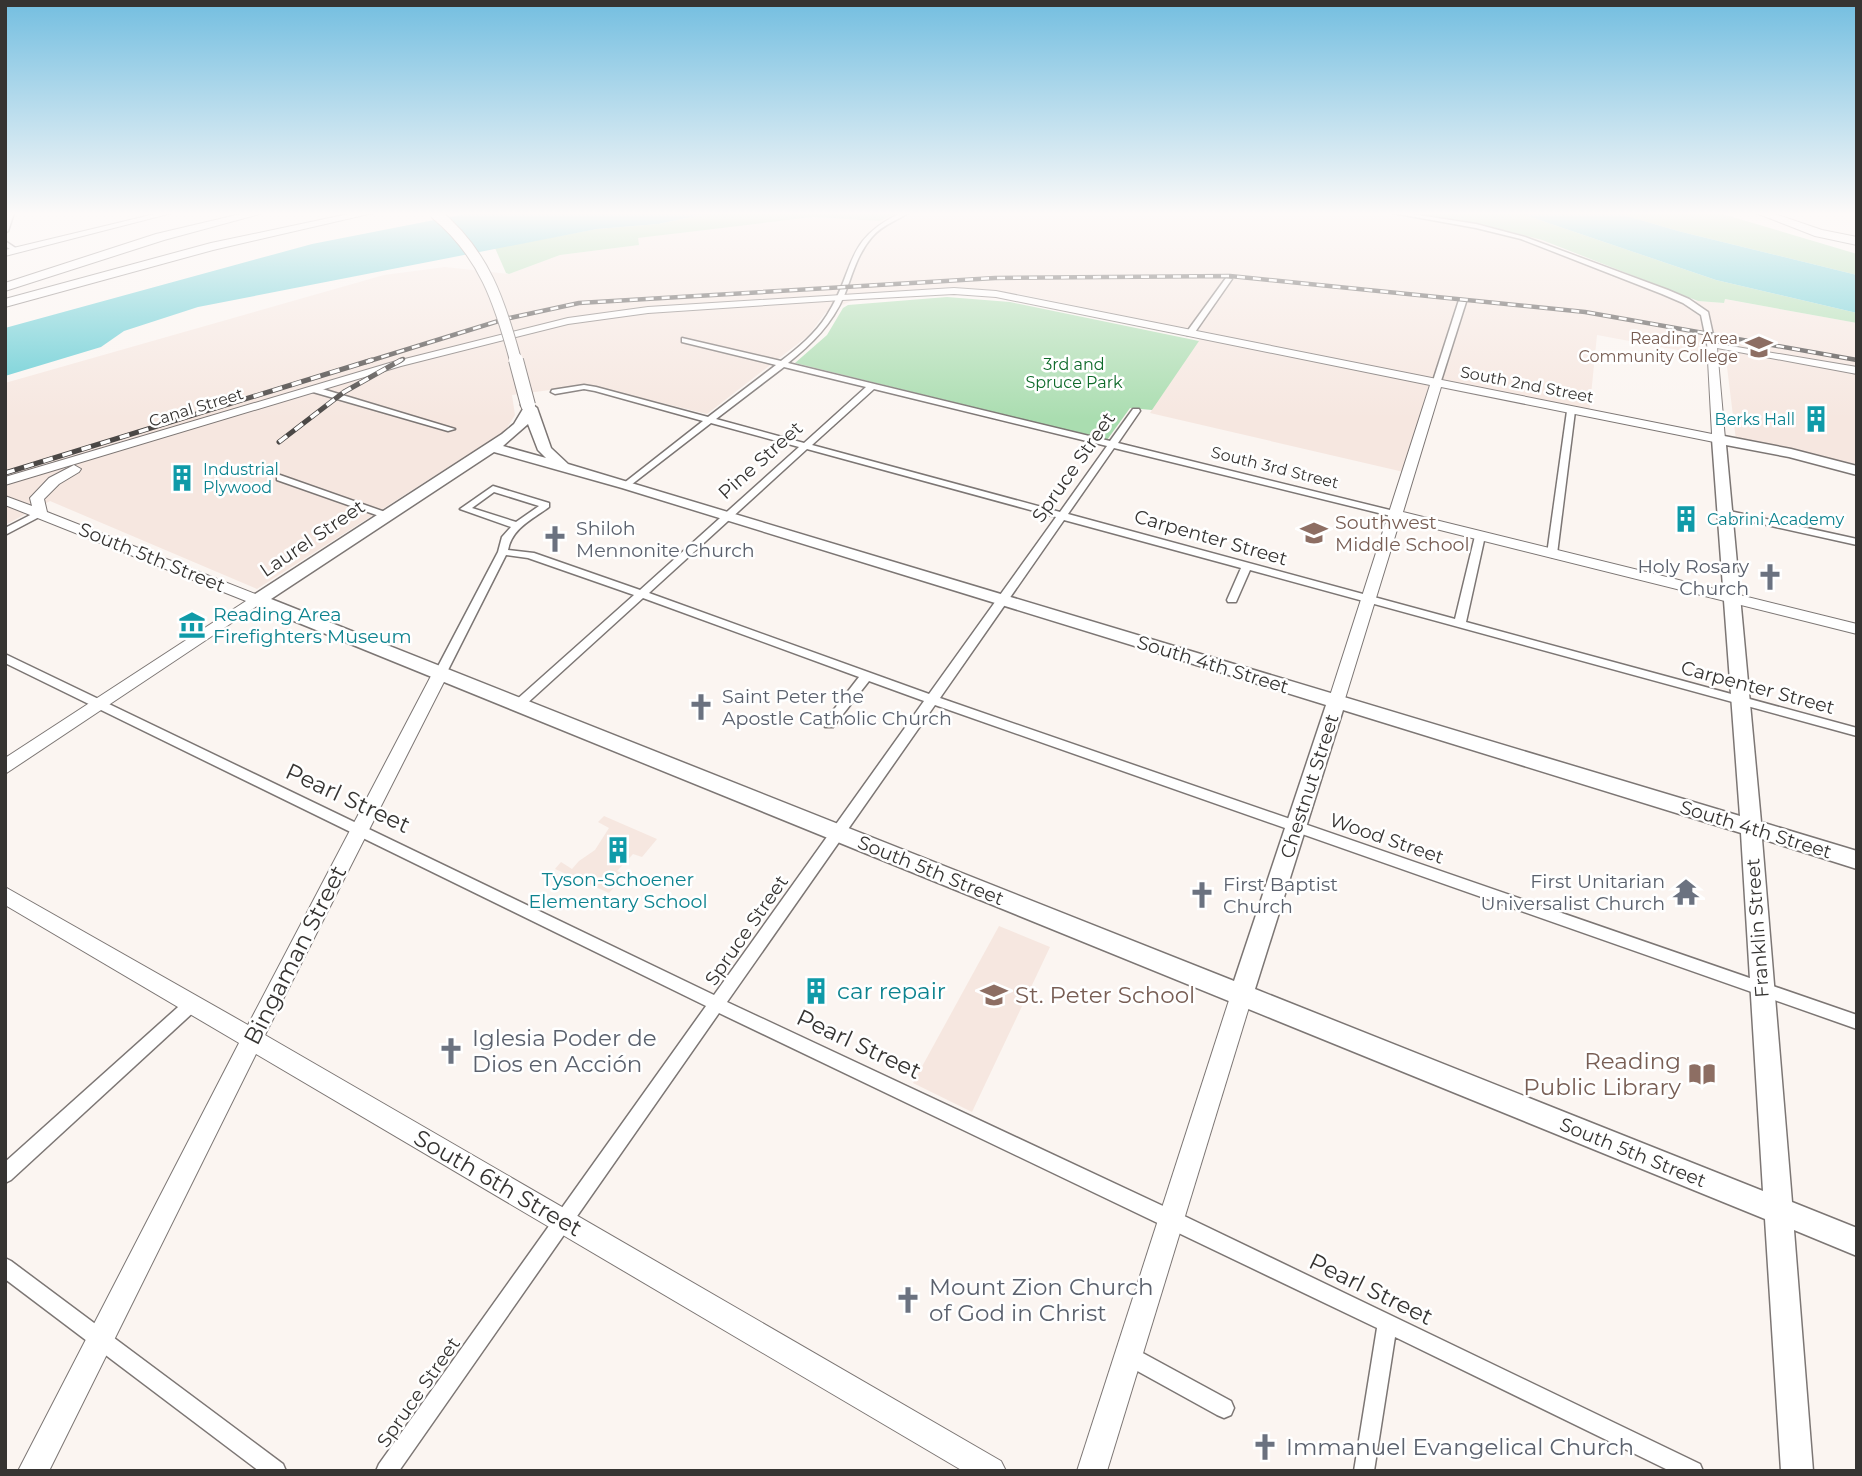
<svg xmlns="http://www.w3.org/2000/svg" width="1862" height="1476" viewBox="0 0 1862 1476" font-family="Montserrat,sans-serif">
<rect width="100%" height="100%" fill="#fbf5f1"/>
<g fill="#f6e7e0">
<polygon points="897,213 1411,213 1529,236 1550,243 1544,248 1671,299 1724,303 1724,299 1857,323 1857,464 1736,440 1726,359 1597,335 1589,415 1436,384 1408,473 1150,413 1204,332 1014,293 953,289 871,292 825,313 809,335 707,414 588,385 512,395 515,415 505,431 257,589 50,501 5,525 5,383 384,275 445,267 509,274 560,255 638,245 638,238 813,217 880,221"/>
<polygon points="604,816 657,839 642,857 633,854 617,871 625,875 609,893 555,869 561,862 572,869 579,861 595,850 609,828 598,822"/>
<polygon points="999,926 1050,947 972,1112 913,1083"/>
</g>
<g fill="#aaddb0">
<polygon points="735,213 897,213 880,221 813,217 638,238 639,245 560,255 509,274 506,273 495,248 597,229 658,224 697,216"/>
<polygon points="1411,213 1519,213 1716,280 1857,313 1857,323 1725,299 1724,303 1698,301 1542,240 1480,224"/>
<polygon points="1617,213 1719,213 1857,254 1857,275 1678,231"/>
<polygon points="947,297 1010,302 1199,341 1152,410 1130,408 1107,440 795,363 827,335 843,308 848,305"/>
</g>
<g fill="#65cdd4">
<polygon points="470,213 735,213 697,216 658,224 597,229 198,307 124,331 101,347 5,376 5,328 312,244"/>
<polygon points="1519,213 1617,213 1678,231 1857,275 1857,313 1716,280"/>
</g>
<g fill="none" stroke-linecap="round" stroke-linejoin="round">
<defs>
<g id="street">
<polygon points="8,213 14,213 8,231 5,233 5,221"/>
<path d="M901 213H908C896 221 882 225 872 237 857 254 852 276 844 296 832 324 812 344 788 363L1110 441 1133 409H1139L1140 411 1118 443 1398 512 1400 514 1395 517 1114 448 1068 514 1455 619 1475 536 1480 533 1484 534 1485 536 1466 622 1857 728V736L1250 570 1236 602H1228L1227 600 1241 568 1064 520 940 698 1857 1015V1029L935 705 727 1002 1178 1213 1700 1464 1703 1471H1670L1395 1337 1374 1471H1354L1377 1328 719 1013 399 1471H376L379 1464 706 1006 5 663V654L714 995 924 701 869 681 833 727H825L823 724 825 721 859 677 643 598 523 707H515L513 704 515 701 634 595 528 558 506 555 446 674 444 677H436L434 674 498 552 502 537 511 527 460 509 493 486 549 503V507C533 519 512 528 508 550L534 553 640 590 799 447 711 423 627 488 622 485 624 483 703 421 595 391 584 389 555 394 551 392 552 390 584 385 596 387 708 417 776 365 682 342V338L781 361C798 348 815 334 827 315 856 270 843 240 901 213ZM784 367 866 387 804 443 716 419ZM874 389 1107 446 1060 512 812 445ZM807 449 1056 517 929 694 649 593ZM494 492 539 506 516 522 472 508Z"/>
<polygon points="1393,213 1405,213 1476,224 1525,237 1668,290 1689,299 1708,312 1715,344 1711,346 1707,344 1701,315 1683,303 1662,294 1521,239 1476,228"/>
<polygon points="5,241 17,249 17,251 13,251 5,246"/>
<polygon points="1226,278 1232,279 1193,335 1187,335 1186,333"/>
<polygon points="1459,300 1466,302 1440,384 1433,386 1432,384"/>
<polygon points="313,388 319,388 455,429 448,431 313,392"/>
<polygon points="1571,408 1575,411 1557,554 1552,557 1547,554 1567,411"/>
<polygon points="280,475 388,513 390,515 385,518 382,517 277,480 277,476"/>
<polygon points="40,510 43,511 43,515 5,535 5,528"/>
<polygon points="1725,510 1857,539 1857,545 1722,515 1722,511"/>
<polygon points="192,997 197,999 200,1004 197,1009 11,1180 5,1183 5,1162 187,999"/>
<polygon points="5,1258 11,1261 283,1464 286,1471 259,1471 5,1279"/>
<polygon points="1128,1345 1231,1401 1234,1408 1231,1415 1224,1418 1217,1415 1121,1362 1118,1355 1121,1348"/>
</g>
<g id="secondary">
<polygon points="159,213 172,213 5,256 5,250"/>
<polygon points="954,288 996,291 1712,434 1707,342 1857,367 1857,374 1717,348 1725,439 1719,443 1441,387 1403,512 1857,624 1857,634 1400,520 1344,702 1342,706 1330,706 1328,702 1430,385 996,297 954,294 842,300 648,313 568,324 401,366 5,485 5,477 393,362 568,318 648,307"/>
<polygon points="74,465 81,469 79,472 59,484 44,499 47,512 263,597 266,600 5,774 5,758 246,601 5,505 5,496 32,506 30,498 49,478"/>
<polygon points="440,668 448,674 265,1035 1001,1461 1006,1471 963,1471 256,1054 49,1471 18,1471 239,1043 5,905 5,887 248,1025 432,674"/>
<polygon points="1242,984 1250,987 1253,994 1107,1471 1077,1471 1231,994 1234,987"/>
</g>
<path id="primary" d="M528 401 537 408 551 448 568 464 1740 816 1712 439 1719 435 1791 449 1857 466V475L1789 457 1726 445 1761 822 1857 851V869L1762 839 1792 1202 1857 1228V1256L1794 1230 1813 1471H1781L1765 1219 252 604 250 600 252 596 502 434 514 424 523 409 521 405ZM528 424 538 450 546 458 503 446ZM494 452 622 488 1326 705 1234 981 271 599ZM1343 710 1741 833 1763 1191 1255 989Z"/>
<g id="highway">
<polygon points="245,213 263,213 164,240 5,291 5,283 156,234"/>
<polygon points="353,213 373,213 213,250 5,307 5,299 211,243"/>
<polygon points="1756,213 1772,213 1822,230 1857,237 1857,245 1815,236"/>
</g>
</defs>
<use href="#street" stroke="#7c7674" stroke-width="3"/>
<use href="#secondary" stroke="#7c7674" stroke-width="2"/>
<use href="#primary" stroke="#7c7674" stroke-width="3"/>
<use href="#highway" stroke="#7c7674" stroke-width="2"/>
<use href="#street" fill="#fff" fill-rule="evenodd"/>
<use href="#secondary" fill="#fff" fill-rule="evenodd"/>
<use href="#primary" fill="#fff" fill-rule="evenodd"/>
<use href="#highway" fill="#fff" fill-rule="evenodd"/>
<defs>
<g id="rail-far1">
<polyline points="366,362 505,319 579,303 995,278 1230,276 1585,312 1857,360"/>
<polyline points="398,362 403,359"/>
</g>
<g id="rail">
<polyline points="279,442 344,392 401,360"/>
<polyline points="5,473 372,360"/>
</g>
</defs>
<use href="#rail-far1" stroke="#4b4846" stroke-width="4.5"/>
<use href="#rail" stroke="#4b4846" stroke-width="5"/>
<use href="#rail-far1" stroke="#fff" stroke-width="2.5" stroke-dasharray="8" stroke-linecap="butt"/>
<use href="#rail" stroke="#fff" stroke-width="3.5" stroke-dasharray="10" stroke-linecap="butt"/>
<defs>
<path id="primary-bridge-far1" d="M435 213C484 253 500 302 516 362"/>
<polyline id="primary-bridge" points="516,360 528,405"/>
</defs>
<use href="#primary-bridge-far1" stroke="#7c7674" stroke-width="13" stroke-linecap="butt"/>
<use href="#primary-bridge" stroke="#7c7674" stroke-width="16" stroke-linecap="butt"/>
<use href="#primary-bridge-far1" stroke="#fff" stroke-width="11"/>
<use href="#primary-bridge" stroke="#fff" stroke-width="14"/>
</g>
<linearGradient id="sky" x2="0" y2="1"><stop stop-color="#73bee0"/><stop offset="0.51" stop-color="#fdfaf9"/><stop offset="1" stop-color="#fdfaf9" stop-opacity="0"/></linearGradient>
<rect width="1862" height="419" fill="url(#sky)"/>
<defs>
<symbol id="university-bare" viewBox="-9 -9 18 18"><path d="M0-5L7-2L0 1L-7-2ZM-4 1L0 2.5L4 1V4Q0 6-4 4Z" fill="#8d6e63" stroke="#fff" stroke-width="2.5" paint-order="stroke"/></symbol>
<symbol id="building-bare" viewBox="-9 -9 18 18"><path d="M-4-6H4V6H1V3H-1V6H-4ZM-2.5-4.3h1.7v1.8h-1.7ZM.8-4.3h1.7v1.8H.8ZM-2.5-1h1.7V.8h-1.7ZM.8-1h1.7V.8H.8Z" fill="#0f9aa8" stroke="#fff" stroke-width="2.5" paint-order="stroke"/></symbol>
<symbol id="school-bare" viewBox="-9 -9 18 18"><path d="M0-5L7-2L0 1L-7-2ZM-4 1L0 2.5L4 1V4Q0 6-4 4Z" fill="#8d6e63" stroke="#fff" stroke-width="2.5" paint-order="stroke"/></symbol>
<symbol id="church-bare" viewBox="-9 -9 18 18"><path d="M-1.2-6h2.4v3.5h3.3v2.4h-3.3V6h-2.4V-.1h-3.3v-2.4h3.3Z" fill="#6b7280" stroke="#fff" stroke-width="2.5" paint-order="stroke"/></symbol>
<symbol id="museum-bare" viewBox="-9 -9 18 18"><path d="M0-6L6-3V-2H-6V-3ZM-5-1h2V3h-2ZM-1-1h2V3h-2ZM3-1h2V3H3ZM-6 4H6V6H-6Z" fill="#0f9aa8" stroke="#fff" stroke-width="2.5" paint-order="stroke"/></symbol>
<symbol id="temple-bare" viewBox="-9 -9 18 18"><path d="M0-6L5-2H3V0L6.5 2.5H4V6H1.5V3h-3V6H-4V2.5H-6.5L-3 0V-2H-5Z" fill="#6b7280" stroke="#fff" stroke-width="2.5" paint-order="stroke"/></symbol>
<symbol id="library-bare" viewBox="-9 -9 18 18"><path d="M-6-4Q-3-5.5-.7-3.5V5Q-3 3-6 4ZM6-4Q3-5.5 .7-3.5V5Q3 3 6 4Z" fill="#8d6e63" stroke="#fff" stroke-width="2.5" paint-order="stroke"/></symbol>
</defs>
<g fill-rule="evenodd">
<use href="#university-bare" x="1740" y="328" width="38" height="38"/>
<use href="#building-bare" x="1797" y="400" width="38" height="38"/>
<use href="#building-bare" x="163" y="459" width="38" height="38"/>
<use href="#building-bare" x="1667" y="500" width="38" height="38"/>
<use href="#school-bare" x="1295" y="514" width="38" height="38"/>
<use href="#church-bare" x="536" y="520" width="38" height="38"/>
<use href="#church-bare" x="1751" y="558" width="38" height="38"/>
<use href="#museum-bare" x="173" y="606" width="38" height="38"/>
<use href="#church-bare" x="682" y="688" width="38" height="38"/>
<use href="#building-bare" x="599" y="831" width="38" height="38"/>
<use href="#temple-bare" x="1667" y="873" width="38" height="38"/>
<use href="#church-bare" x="1183" y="876" width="38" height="38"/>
<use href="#building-bare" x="797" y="972" width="38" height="38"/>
<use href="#school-bare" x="975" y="976" width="38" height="38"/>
<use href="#church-bare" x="432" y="1032" width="38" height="38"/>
<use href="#library-bare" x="1683" y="1055" width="38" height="38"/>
<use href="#church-bare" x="889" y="1281" width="38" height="38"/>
<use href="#church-bare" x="1246" y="1428" width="38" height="38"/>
</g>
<g text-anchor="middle" stroke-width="5" stroke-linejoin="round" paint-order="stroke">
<g font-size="16" fill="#785e54" stroke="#fff" text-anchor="end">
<text x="1738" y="344">Reading Area<tspan x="1738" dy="18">Community College</tspan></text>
</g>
<g font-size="16" fill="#0e6a2a" stroke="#fff">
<text x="1074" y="370">3rd and<tspan x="1074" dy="18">Spruce Park</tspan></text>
</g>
<g font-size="16" fill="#363432" stroke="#fff">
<text transform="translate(1527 384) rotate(11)" y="6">South 2nd Street</text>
<text transform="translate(196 407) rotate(-17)" y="6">Canal Street</text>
<text transform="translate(1275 467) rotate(14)" y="6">South 3rd Street</text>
</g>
<g font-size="16" fill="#0d838f" stroke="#fff" text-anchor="start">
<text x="1795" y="425" text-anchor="end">Berks Hall</text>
<text x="203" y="475">Industrial<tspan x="203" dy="18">Plywood</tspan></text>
<text x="1707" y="525">Cabrini Academy</text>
</g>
<g font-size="19" fill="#363432" stroke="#fff">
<text transform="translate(760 460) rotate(-42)" y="7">Pine Street</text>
<text transform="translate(1073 467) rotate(-55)" y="7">Spruce Street</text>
<text transform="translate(1211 537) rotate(16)" y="7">Carpenter Street</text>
<text transform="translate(312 538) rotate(-34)" y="7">Laurel Street</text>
<text transform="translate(152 557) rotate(22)" y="7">South 5th Street</text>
<text transform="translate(1213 664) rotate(17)" y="7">South 4th Street</text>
<text transform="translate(1758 687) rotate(15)" y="7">Carpenter Street</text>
<text transform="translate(1309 786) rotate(-72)" y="7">Chestnut Street</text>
<text transform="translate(1756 829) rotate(17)" y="7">South 4th Street</text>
<text transform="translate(1387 838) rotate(19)" y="7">Wood Street</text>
<text transform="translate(931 870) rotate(22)" y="7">South 5th Street</text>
<text transform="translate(1757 928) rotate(-94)" y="7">Franklin Street</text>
<text transform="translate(746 930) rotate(-55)" y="7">Spruce Street</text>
<text transform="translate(1633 1152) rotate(22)" y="7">South 5th Street</text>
<text transform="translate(418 1392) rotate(-55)" y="7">Spruce Street</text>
</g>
<g font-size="19" fill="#785e54" stroke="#fff" text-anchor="start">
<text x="1335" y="529">Southwest<tspan x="1335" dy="22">Middle School</tspan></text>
</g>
<g font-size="19" fill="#5b616d" stroke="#fff" text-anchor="start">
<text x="576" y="535">Shiloh<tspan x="576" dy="22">Mennonite Church</tspan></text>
<text x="1749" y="573" text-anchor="end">Holy Rosary<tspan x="1749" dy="22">Church</tspan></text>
<text x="722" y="703">Saint Peter the<tspan x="722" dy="22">Apostle Catholic Church</tspan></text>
<text x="1665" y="888" text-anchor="end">First Unitarian<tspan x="1665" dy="22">Universalist Church</tspan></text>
<text x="1223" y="891">First Baptist<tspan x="1223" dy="22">Church</tspan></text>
</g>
<g font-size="19" fill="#0d838f" stroke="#fff" text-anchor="start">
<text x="213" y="621">Reading Area<tspan x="213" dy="22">Firefighters Museum</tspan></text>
<text x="618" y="886" text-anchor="middle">Tyson-Schoener<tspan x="618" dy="22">Elementary School</tspan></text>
</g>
<g font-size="23" fill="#363432" stroke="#fff">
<text transform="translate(348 798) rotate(25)" y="8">Pearl Street</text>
<text transform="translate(295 955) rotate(-63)" y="8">Bingaman Street</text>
<text transform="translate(859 1044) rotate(25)" y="8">Pearl Street</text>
<text transform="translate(498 1183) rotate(30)" y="8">South 6th Street</text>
<text transform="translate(1371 1289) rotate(26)" y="8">Pearl Street</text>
</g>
<g font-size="23" fill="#0d838f" stroke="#fff" text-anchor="start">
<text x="837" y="999">car repair</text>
</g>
<g font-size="23" fill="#785e54" stroke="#fff" text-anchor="start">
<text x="1015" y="1003">St. Peter School</text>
<text x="1681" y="1069" text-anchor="end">Reading<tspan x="1681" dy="26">Public Library</tspan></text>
</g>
<g font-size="23" fill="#5b616d" stroke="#fff" text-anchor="start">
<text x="472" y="1046">Iglesia Poder de<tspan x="472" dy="26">Dios en Acción</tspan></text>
<text x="929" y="1295">Mount Zion Church<tspan x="929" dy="26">of God in Christ</tspan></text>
<text x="1286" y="1455">Immanuel Evangelical Church</text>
</g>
</g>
<rect width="1862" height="1476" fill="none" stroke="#363432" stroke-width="14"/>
</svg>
